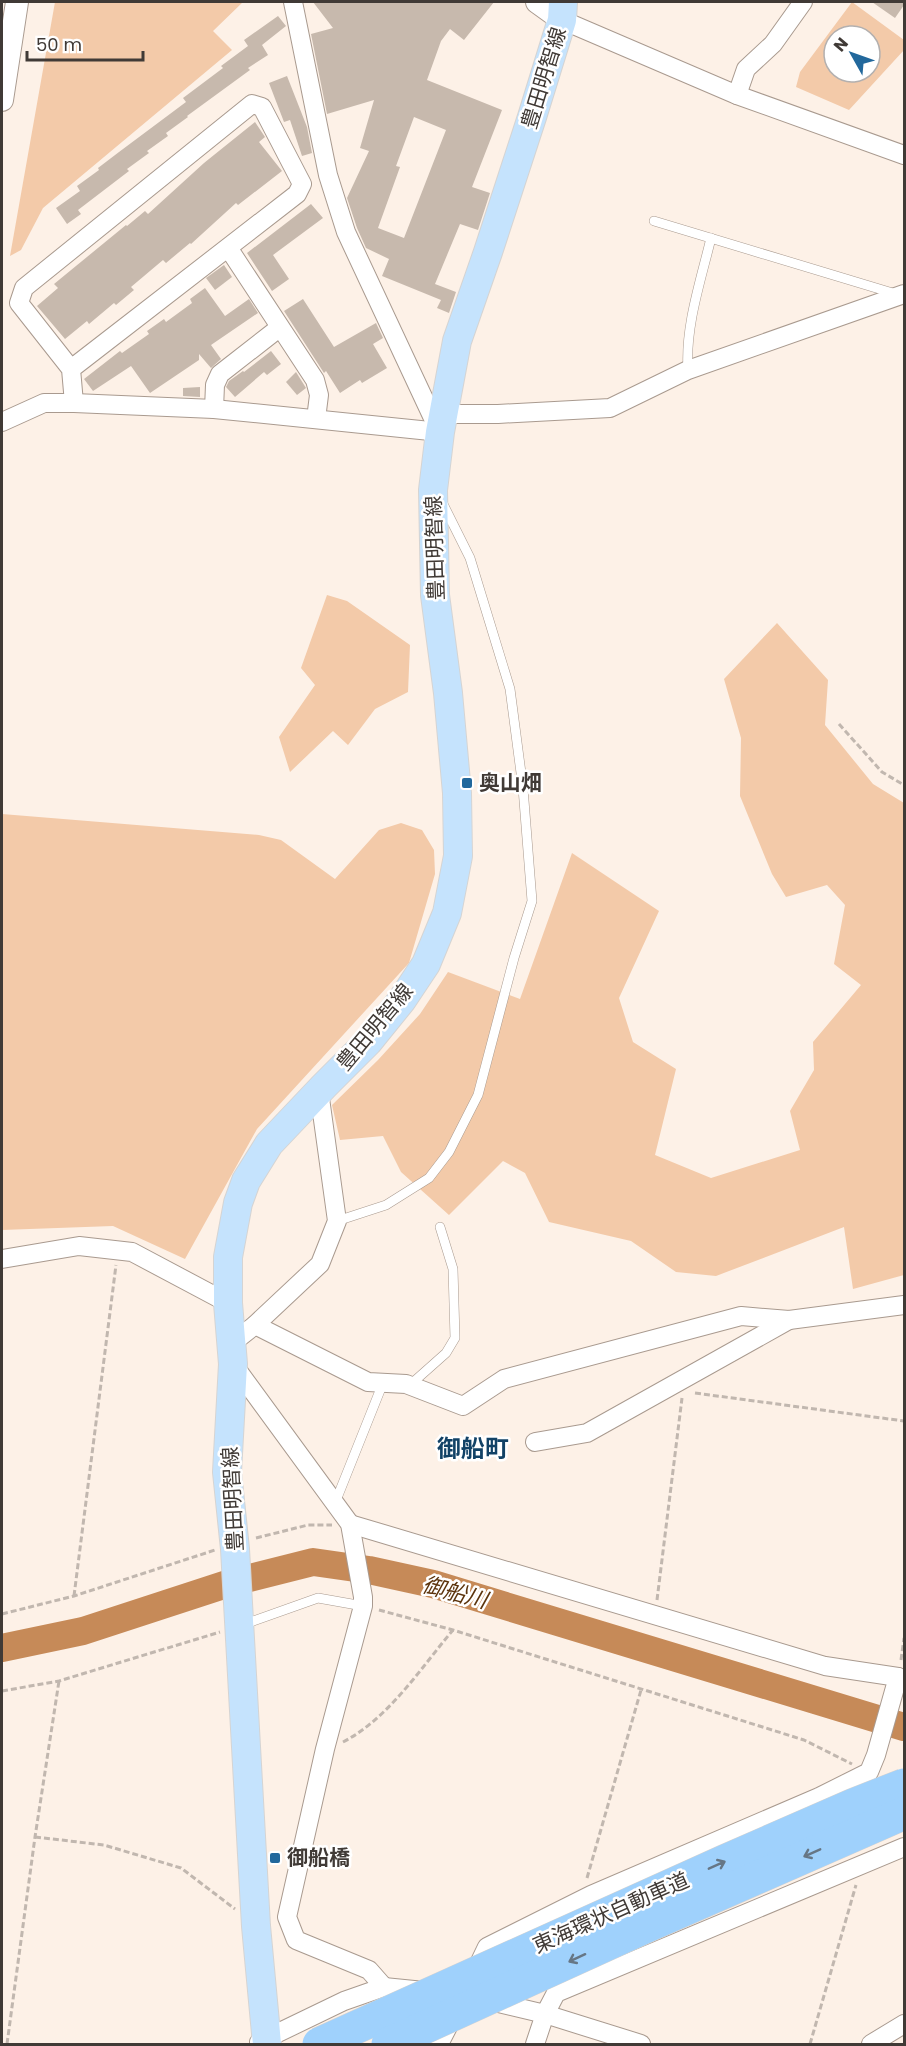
<svg xmlns="http://www.w3.org/2000/svg" width="906" height="2046" viewBox="0 0 906 2046" font-family="Poppins,'Noto Sans JP',sans-serif">
<rect width="100%" height="100%" fill="#fdf1e7"/>
<g fill="#f3caa9" fill-rule="evenodd">
<polygon points="55,2 243,2 213,31 232,50 43,208 21,250 10,256"/>
<path d="M852 2 904 40V50L849 110 796 87 800 72ZM834 36H870V72H834Z"/>
<polygon points="327,595 347,601 410,645 408,692 375,709 348,745 333,731 290,772 279,737 315,685 301,668"/>
<polygon points="777,623 828,680 825,725 873,784 904,803 904,1275 853,1289 844,1227 716,1276 676,1272 631,1241 549,1222 525,1173 503,1161 449,1215 401,1172 383,1136 340,1140 332,1105 378,1060 420,1014 448,972 520,999 572,853 659,911 619,998 633,1042 676,1069 655,1155 711,1178 800,1150 790,1111 814,1070 813,1042 861,985 834,964 845,905 827,885 786,897 772,874 740,796 741,738 724,679"/>
<polygon points="2,814 259,835 281,840 335,879 379,830 401,823 422,830 434,850 435,874 409,963 257,1129 185,1259 113,1226 2,1230"/>
</g>
<g fill="none" stroke-linecap="round" stroke-linejoin="round">
<polyline stroke="#c68a58" stroke-width="28" points="2,1648 83,1631 230,1583 313,1562 369,1570 433,1584 904,1727"/>
</g>
<g fill="#c7b9ad" fill-rule="evenodd">
<path d="M313 2H494L464 40 450 29 441 41 427 80 502 110 472 187 490 193 478 230 460 224 435 284 456 292 449 313 437 308 441 300 382 276 389 259 366 248 357 228 347 198 369 151 360 148 374 100 327 114 311 34 333 28ZM414 117 446 130 404 238 378 228 400 167 396 166Z"/>
<polygon points="872,2 904,2 904,5 895,18"/>
<polygon points="278,16 286,26 262,45 268,55 248,68 250,70 187,116 188,117 166,133 168,136 147,151 149,153 127,169 129,171 78,210 81,214 67,224 56,208 80,191 77,186 99,170 98,168 119,152 186,102 183,98 223,68 221,66 248,46 244,40"/>
<polygon points="287,76 307,127 312,153 302,156 290,120 284,122 269,83"/>
<polygon points="255,122 265,137 259,142 282,171 238,205 236,203 191,244 190,243 166,263 163,260 131,287 134,290 116,305 114,303 89,324 87,321 65,339 37,306 58,288 54,284 126,225 127,226 145,211 148,214 204,163"/>
<polygon points="311,204 323,218 273,255 289,279 272,291 247,253"/>
<polygon points="224,265 232,277 215,290 206,278"/>
<polygon points="205,288 225,316 249,299 258,313 211,345 221,359 211,368 199,354 199,360 150,393 131,366 93,391 84,379 120,351 122,353 149,334 147,331 164,319 166,322 192,303 190,299"/>
<polygon points="303,299 334,347 376,323 383,338 373,344 387,368 362,383 360,380 340,393 326,371 324,373 284,311"/>
<polygon points="271,351 281,364 267,375 264,372 235,397 226,387 229,381 243,371 244,372"/>
<polygon points="296,372 306,388 297,395 286,382"/>
<polygon points="200,387 200,397 183,396 183,388"/>
</g>
<g fill="none" stroke-linecap="round" stroke-linejoin="round">
<defs>
<g id="service">
<polyline points="654,221 896,294"/>
<path d="M688 370C685 326 701 280 711 238"/>
<polyline points="337,1221 386,1205 429,1178 449,1152 478,1095 514,958 532,901 523,788 510,689 470,558 442,502"/>
<polyline points="410,1385 446,1353 455,1338 453,1269 440,1227"/>
<polyline points="335,1503 383,1383"/>
<polyline points="242,1625 318,1598 363,1606"/>
</g>
<g id="minor">
<polyline points="293,2 328,175 346,232 439,431"/>
<polyline points="562,20 737,95 904,155"/>
<polyline points="737,95 746,69 773,44 803,2"/>
<polyline points="229,249 315,380 319,395 316,419"/>
<polyline points="71,369 297,194 302,184 262,107 252,104 24,288 19,303 71,369 74,403"/>
<polyline points="214,409 215,385 220,374 279,328"/>
<polyline points="443,414 498,414 610,408 688,370 904,294"/>
<polyline points="2,422 44,403 74,403 214,409 440,432"/>
<polyline points="2,1259 79,1246 132,1252 228,1303"/>
<polyline points="255,1325 368,1382 406,1384 463,1406 504,1379 741,1316 789,1320 904,1305"/>
<polyline points="231,1344 255,1325 320,1264 337,1221 319,1091"/>
<polyline points="233,1364 350,1524 363,1597 363,1606 325,1749 287,1917 296,1940 369,1970 384,1987"/>
<polyline points="535,1442 587,1433 789,1320"/>
<polyline points="350,1524 825,1666 898,1677 904,1680"/>
<polyline points="475,1972 487,1947 591,1895 819,1797 869,1772 876,1755 898,1677"/>
<polyline points="486,2000 545,2014 641,2044"/>
<polyline points="259,2042 344,2001 384,1987 424,1991"/>
<polyline points="439,2044 454,2015"/>
<polyline points="535,2044 545,2014 556,1993 904,1847"/>
<polyline points="871,2044 904,2024"/>
</g>
<g id="tertiary">
<polyline points="537,2 562,20"/>
<polyline points="2,100 17,2"/>
</g>
<polyline id="primary" points="267,2044 256,1926 235,1549 227,1472 233,1364 228,1303 228,1257 238,1203 246,1181 269,1144 324,1086 368,1042 402,1000 426,964 447,913 458,856 457,793 448,693 435,595 433,490 440,432 457,341 488,252 532,117 562,20 563,2"/>
</defs>
<use href="#service" stroke="#a99a8f" stroke-width="10"/>
<use href="#minor" stroke="#a99a8f" stroke-width="20"/>
<use href="#tertiary" stroke="#a99a8f" stroke-width="24"/>
<use href="#primary" stroke="#d5d4d3" stroke-width="30"/>
<g stroke="#c1b7af" stroke-width="3" stroke-dasharray="6 3" stroke-linecap="butt">
<polyline points="839,724 882,772 904,785"/>
<polyline points="695,1393 904,1421"/>
<polyline points="256,1538 308,1525 332,1525"/>
<polyline points="74,1596 116,1265"/>
<polyline points="657,1600 682,1398"/>
<polyline points="379,1610 453,1630 804,1740 852,1764"/>
<polyline points="2,1614 74,1596 215,1550"/>
<polyline points="901,1660 904,1638"/>
<polyline points="2,1691 59,1681 220,1632"/>
<path d="M343 1742C389 1718 420 1669 453 1630"/>
<polyline points="35,1837 104,1845 181,1868 235,1909"/>
<polyline points="587,1878 641,1690"/>
<polyline points="7,2044 35,1837 59,1681"/>
<polyline points="810,2044 856,1885"/>
</g>
<use href="#service" stroke="#fff" stroke-width="9"/>
<use href="#minor" stroke="#fff" stroke-width="18"/>
<use href="#tertiary" stroke="#fff" stroke-width="22"/>
<use href="#primary" stroke="#c5e3fd" stroke-width="28"/>
<defs>
<g id="motorway-bridge">
<polyline points="319,2044 725,1861 853,1805 904,1785"/>
<polyline points="388,2044 647,1926 904,1813"/>
</g>
</defs>
<use href="#motorway-bridge" stroke="#d5d4d3" stroke-width="34" stroke-linecap="butt"/>
<use href="#motorway-bridge" stroke="#9fd1fc" stroke-width="33"/>
</g>
<defs><path id="oneway-shaft" d="M-6 0H5M1.5-3L5.5 0L1.5 3" fill="none" stroke-width="1.6" stroke-linecap="round" stroke-linejoin="round" transform="scale(1.5)"/></defs>
<g stroke="#667685">
<use href="#oneway-shaft" transform="translate(812 1853) rotate(156)"/>
<use href="#oneway-shaft" transform="translate(717 1865) rotate(-24)"/>
<use href="#oneway-shaft" transform="translate(577 1958) rotate(155)"/>
</g>
<g fill="#22689c" stroke="#fff" stroke-width="2">
<rect x="461" y="777" width="12" height="12" rx="3"/>
<rect x="269" y="1852" width="12" height="12" rx="3"/>
</g>
<g text-anchor="middle" stroke-width="5" stroke-linejoin="round" paint-order="stroke">
<g font-size="21" fill="#403a36" stroke="#fff">
<text transform="translate(544 78) rotate(-73)" y="7">豊田明智線</text>
<text transform="translate(435 548) rotate(-92)" y="7">豊田明智線</text>
<text transform="translate(375 1027) rotate(-50)" y="7">豊田明智線</text>
<text transform="translate(233 1499) rotate(-93)" y="7">豊田明智線</text>
<text transform="translate(611 1913) rotate(-24)" y="7">東海環状自動車道</text>
</g>
<g font-size="21" font-weight="bold" fill="#403a36" stroke="#fff" text-anchor="start">
<text x="479" y="790">奥山畑</text>
<text x="287" y="1865">御船橋</text>
</g>
<g font-size="22" font-style="italic" fill="#5c340d" stroke="#fff">
<text transform="translate(455 1592) rotate(15)" y="8">御船川</text>
</g>
<g font-size="24" font-weight="bold" fill="#124266" stroke="#fff">
<text x="473" y="1457">御船町</text>
</g>
</g>
<rect width="906" height="2046" fill="none" stroke="#403a36" stroke-width="6"/>
<g transform="translate(852 54) rotate(310)"><circle r="28" fill="#ffffff" stroke="#b3b0af" stroke-width="1.5"/>
<path d="M0-4.5L10 22L0 15L-10 22Z" fill="#22689c"/>
<text y="-9" font-size="16" font-weight="bold" text-anchor="middle" fill="#403a36">N</text>
</g>
<path d="M27 51v9h116v-9" fill="none" stroke="#403a36" stroke-width="3"/>
<text x="36" y="51" font-size="18" fill="#403a36" stroke="#ffffff" stroke-width="4.5" paint-order="stroke">50 m</text>
</svg>
